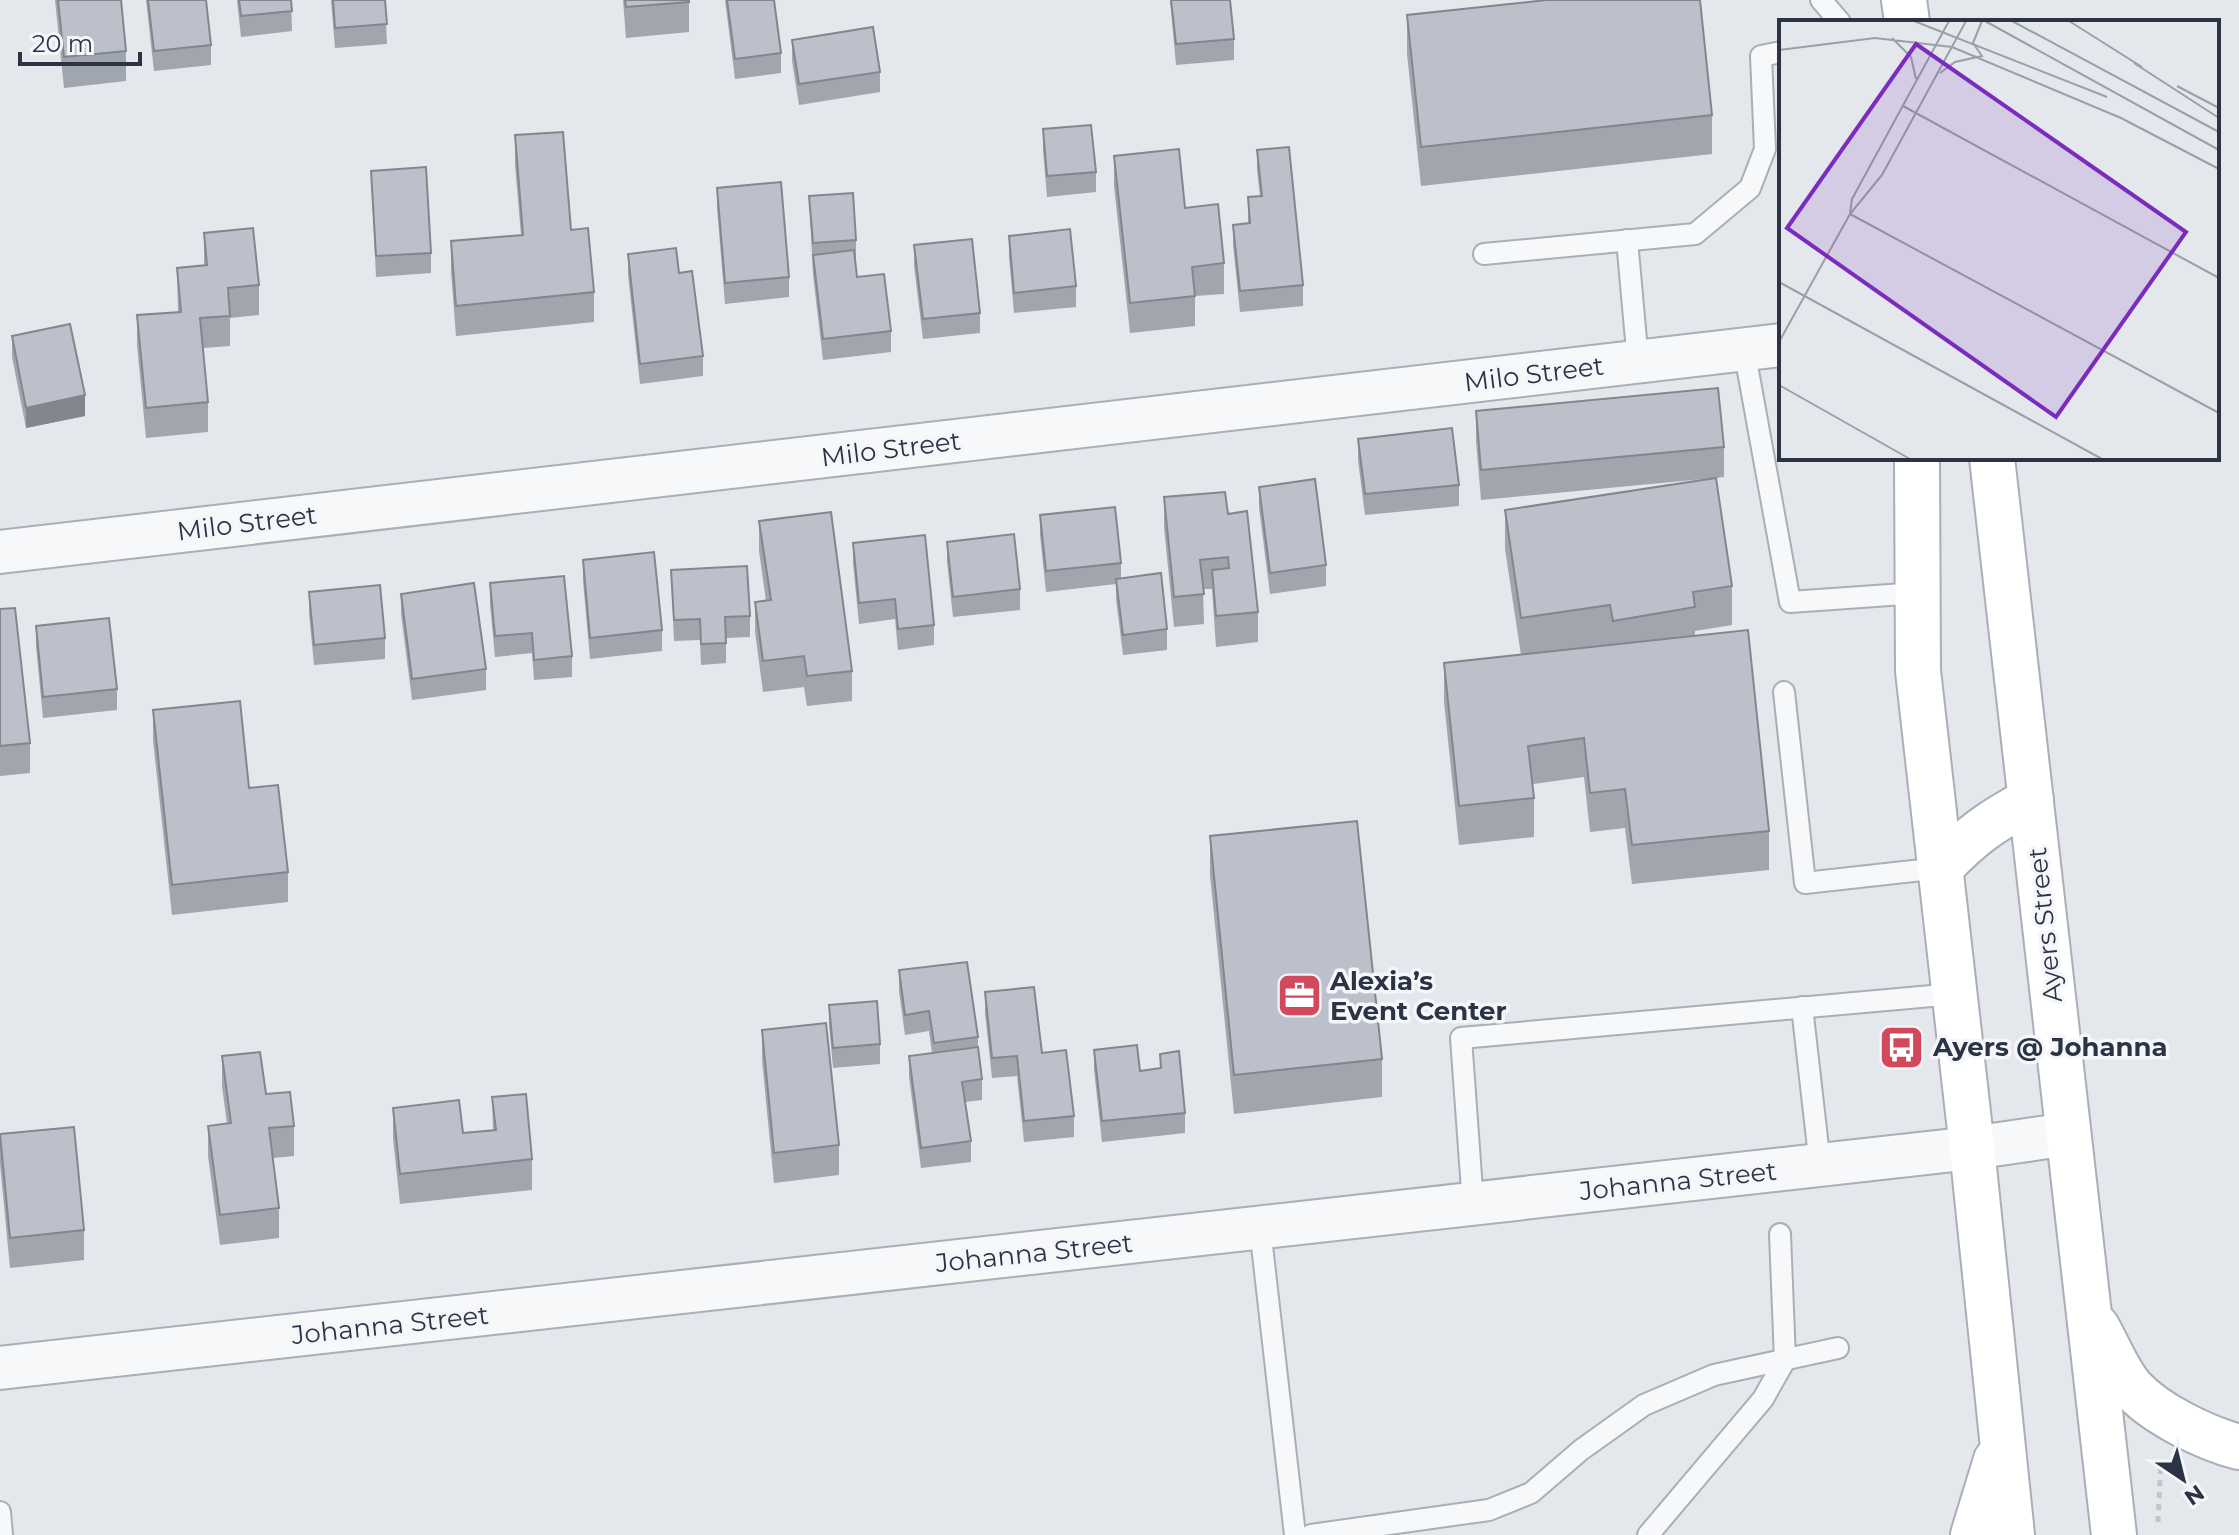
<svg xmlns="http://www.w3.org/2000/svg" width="2239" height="1535" viewBox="0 0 2239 1535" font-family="Montserrat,sans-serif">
<rect width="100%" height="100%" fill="#e4e7ec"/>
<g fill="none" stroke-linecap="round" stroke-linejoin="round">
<defs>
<g id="lane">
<polyline points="1821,0 1840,22"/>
<polyline points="1627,240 1638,362"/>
<polyline points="1484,254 1695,234 1750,188 1765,149 1761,56 1781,52"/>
<polyline points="1744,349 1790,602 1918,593"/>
<polyline points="1784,692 1805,883 1940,868"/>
<polyline points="1802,1007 1820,1165"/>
<polyline points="1473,1204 1461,1038 1954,994"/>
<polyline points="1260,1228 1295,1535"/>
<polyline points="0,1512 2,1535"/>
<polyline points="1311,1535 1489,1510 1531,1493 1581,1450 1644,1405 1714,1375 1838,1348"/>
<polyline points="1648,1535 1763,1399 1785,1360 1780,1234"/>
</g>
<g id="street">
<polyline points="0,552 1781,345"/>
<polyline points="0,1368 1972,1148 2068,1134"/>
</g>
<g id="secondary">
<polyline points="1904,0 1907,22"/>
<polyline points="1917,458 1918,671 1972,1148 2012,1535"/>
<polyline points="1992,458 2114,1535"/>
<path d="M1940 868C1972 835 1990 822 2031 800"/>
<path d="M2097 1327C2108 1346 2117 1370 2131 1387 2155 1414 2205 1438 2239 1447"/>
<polyline points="1973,1535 1996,1460"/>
</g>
</defs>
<use href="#lane" stroke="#a9aeb7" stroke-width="24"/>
<use href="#street" stroke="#a9aeb7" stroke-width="46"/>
<use href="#secondary" stroke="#a9aeb7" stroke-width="48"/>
<polyline stroke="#c2c5cb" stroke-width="5" stroke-dasharray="6 6" stroke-linecap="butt" points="2158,1522 2161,1460"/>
<use href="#lane" stroke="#f7f8fa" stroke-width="20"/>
<use href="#street" stroke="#f7f8fa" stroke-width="42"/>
<use href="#secondary" stroke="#fff" stroke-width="44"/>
</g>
<g fill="#a1a5ae">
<polygon points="55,0 121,0 126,51 126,81 64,88"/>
<polygon points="146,0 206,0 211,45 211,65 154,71"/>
<polygon points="237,0 291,0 292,31 241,37"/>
<polygon points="331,0 385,0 387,44 335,48"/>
<polygon points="623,0 689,0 689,32 626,38"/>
<polygon points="725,0 774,0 781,53 781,73 735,79"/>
<polygon points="1170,0 1230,0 1234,39 1234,60 1176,65"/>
<polygon points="1407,15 1712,115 1712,154 1421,186 1407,54"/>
<polygon points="792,40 880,72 880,92 799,105 792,61"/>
<polygon points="1043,129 1096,172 1096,192 1047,197 1043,150"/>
<polygon points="515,135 571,230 594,292 594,322 456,336 451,272 451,241 521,235 515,165"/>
<polygon points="1257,150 1303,285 1303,306 1240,312 1233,245 1233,225 1248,224 1248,197 1260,196 1257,170"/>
<polygon points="1114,156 1185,208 1224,263 1224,294 1195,296 1195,326 1130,333 1114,186"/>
<polygon points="371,171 431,253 431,273 376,277"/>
<polygon points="717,188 789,277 789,297 725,304 717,208"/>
<polygon points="809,196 856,240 856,260 855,260 857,277 891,331 891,352 823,360 813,275"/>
<polygon points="204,233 259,285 259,315 230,318 230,346 203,348 208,402 208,432 146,438 137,345 137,315 178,312 177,268 204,266"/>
<polygon points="1009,236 1076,286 1076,307 1014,313 1009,257"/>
<polygon points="914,245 980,313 980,333 923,339 914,266"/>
<polygon points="628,254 679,273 703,356 703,376 640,384 628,275"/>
<polygon points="12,336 85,416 26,428 12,357"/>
<polygon points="1476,411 1724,447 1724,477 1716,478 1732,586 1732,625 1695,631 1695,635 1769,831 1769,870 1632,884 1625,828 1590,832 1584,777 1533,784 1534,798 1534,837 1459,845 1444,702 1444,663 1521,655 1505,549 1505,510 1714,478 1481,500 1476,441"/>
<polygon points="1358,439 1459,485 1459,506 1365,515 1358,460"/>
<polygon points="1259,487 1326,565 1326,586 1270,594 1259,508"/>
<polygon points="1164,497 1228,514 1258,612 1258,642 1216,647 1212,589 1203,589 1204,624 1174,627 1164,527"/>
<polygon points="1040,515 1121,563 1121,578 1167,629 1167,650 1123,655 1116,599 1116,584 1046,592 1040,535"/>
<polygon points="759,521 852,671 852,701 807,706 804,687 763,692 755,632 755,602 766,601 759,551"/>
<polygon points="947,542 1020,589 1020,610 953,617 947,562"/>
<polygon points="853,543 934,625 934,645 898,650 895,619 859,624 853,563"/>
<polygon points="583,560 662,630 662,651 590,659 583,581"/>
<polygon points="671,570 750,616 750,637 726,638 726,663 701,665 700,640 674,641"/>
<polygon points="490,583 572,656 572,677 534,680 532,653 495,657 490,604"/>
<polygon points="309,592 385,638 385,659 314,665 309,613"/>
<polygon points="401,594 486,669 486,690 412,700 401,614"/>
<polygon points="0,609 30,743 30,773 0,776"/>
<polygon points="36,626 117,689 117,710 43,718 36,646"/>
<polygon points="153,710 249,788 288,872 288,902 172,915 153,740"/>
<polygon points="1210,836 1382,1059 1382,1097 1234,1114 1210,875"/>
<polygon points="899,970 978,1037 978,1049 982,1079 982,1100 965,1102 971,1141 971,1162 921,1168 909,1077 909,1056 932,1053 929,1031 905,1035 899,991"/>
<polygon points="985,992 1042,1053 1074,1116 1074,1137 1024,1142 1017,1076 992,1078 985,1013"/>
<polygon points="829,1005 880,1044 880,1064 833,1068 829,1025"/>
<polygon points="762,1030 839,1145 839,1175 774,1183 762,1060"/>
<polygon points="1094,1050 1140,1071 1160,1069 1160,1054 1185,1113 1185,1133 1102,1142 1094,1070"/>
<polygon points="222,1056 266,1094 294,1126 294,1156 273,1158 279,1208 279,1238 220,1245 208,1156 208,1126 227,1124 222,1086"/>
<polygon points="492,1097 532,1159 532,1190 400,1204 393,1138 393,1108 463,1133 493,1130"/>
<polygon points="0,1134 84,1230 84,1260 10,1268 0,1164"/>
</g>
<polygon fill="#83868d" points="85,395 85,416 26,428 26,408"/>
<g fill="#bbc0ca" stroke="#83868d" stroke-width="2">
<polygon points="58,0 121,0 126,51 64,57"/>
<polygon points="148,0 206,0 211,45 154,51"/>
<polygon points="239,0 291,0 292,11 241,16"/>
<polygon points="333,0 385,0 387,24 335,28"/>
<polygon points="625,0 689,0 689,2 626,7"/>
<polygon points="727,0 774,0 781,53 735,59"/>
<polygon points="1171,0 1230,0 1234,39 1176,44"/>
<polygon points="1547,0 1700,0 1712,115 1421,147 1407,15"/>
<polygon points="873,27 880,72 799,84 792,40"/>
<polygon points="1091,125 1096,172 1047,176 1043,129"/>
<polygon points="563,132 571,230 588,228 594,292 456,306 451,241 523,235 515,135"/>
<polygon points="1289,147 1303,285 1240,291 1233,225 1250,223 1248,197 1262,196 1257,150"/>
<polygon points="1179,149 1185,208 1218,204 1224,263 1192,267 1195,296 1130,303 1114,156"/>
<polygon points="426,167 431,253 376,256 371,171"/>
<polygon points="781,182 789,277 725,283 717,188"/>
<polygon points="853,193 856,240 813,243 809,196"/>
<polygon points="253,228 259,285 228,288 230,316 200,318 208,402 146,408 137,315 181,312 177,268 207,265 204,233"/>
<polygon points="1070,229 1076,286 1014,293 1009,236"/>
<polygon points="972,239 980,313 923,319 914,245"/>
<polygon points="676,248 679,273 692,271 703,356 640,364 628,254"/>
<polygon points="854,250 857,277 884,274 891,331 823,339 813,255"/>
<polygon points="70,324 85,395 26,408 12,336"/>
<polygon points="1718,388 1724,447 1481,470 1476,411"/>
<polygon points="1452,428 1459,485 1365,494 1358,439"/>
<polygon points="1716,478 1732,586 1693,592 1695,607 1613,621 1610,605 1521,618 1505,510"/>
<polygon points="1315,479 1326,565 1270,573 1259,487"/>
<polygon points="1225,492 1228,514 1247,511 1258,612 1216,616 1212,570 1229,568 1228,557 1200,560 1204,594 1174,597 1164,497"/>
<polygon points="1115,507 1121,563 1046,571 1040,515"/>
<polygon points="831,512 852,671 807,676 804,656 763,661 755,602 771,600 759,521"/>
<polygon points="1014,534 1020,589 953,597 947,542"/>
<polygon points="925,535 934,625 898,629 895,599 859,603 853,543"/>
<polygon points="654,552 662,630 590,638 583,560"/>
<polygon points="747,566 750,616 725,617 726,643 701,644 700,619 674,620 671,570"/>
<polygon points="1161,573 1167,629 1123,635 1116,579"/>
<polygon points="564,576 572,656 534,660 532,633 495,636 490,583"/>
<polygon points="474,583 486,669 412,679 401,594"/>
<polygon points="380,585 385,638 314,645 309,592"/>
<polygon points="15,608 30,743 0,746 0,609"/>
<polygon points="109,618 117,689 43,697 36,626"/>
<polygon points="1748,630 1769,831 1632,845 1625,789 1590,793 1584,738 1528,746 1534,798 1459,806 1444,663"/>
<polygon points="240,701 249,788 278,785 288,872 172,885 153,710"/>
<polygon points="1357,821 1382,1059 1234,1075 1210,836"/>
<polygon points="967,962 978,1037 934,1043 929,1011 905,1015 899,970"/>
<polygon points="1034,987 1042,1053 1066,1050 1074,1116 1024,1121 1017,1056 992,1058 985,992"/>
<polygon points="877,1001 880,1044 833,1048 829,1005"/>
<polygon points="826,1023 839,1145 774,1153 762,1030"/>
<polygon points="1137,1045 1140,1071 1161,1068 1160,1054 1179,1051 1185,1113 1102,1121 1094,1050"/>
<polygon points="978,1047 982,1079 962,1082 971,1141 921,1148 909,1056"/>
<polygon points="260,1052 266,1094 290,1092 294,1126 269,1128 279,1208 220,1215 208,1126 231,1123 222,1056"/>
<polygon points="526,1094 532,1159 400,1174 393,1108 459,1100 463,1133 496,1130 492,1097"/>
<polygon points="74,1127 84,1230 10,1238 0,1134"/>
</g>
<defs>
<symbol id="office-square" viewBox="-11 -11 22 22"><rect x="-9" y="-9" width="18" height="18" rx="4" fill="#d1495b" stroke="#f4f6f9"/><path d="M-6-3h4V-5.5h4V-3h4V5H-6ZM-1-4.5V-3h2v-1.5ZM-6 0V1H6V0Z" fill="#fff"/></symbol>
<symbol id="bus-square" viewBox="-11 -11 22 22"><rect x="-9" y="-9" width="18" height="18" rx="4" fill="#d1495b" stroke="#f4f6f9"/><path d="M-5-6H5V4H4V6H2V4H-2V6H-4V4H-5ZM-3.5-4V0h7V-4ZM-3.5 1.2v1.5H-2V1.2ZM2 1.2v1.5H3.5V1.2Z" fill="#fff"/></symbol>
</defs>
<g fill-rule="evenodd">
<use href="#office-square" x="1274" y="970" width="51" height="51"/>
<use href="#bus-square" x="1876" y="1022" width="51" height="51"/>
</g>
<g text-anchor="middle" stroke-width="7" stroke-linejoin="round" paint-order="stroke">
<g font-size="26" fill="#2b3445" stroke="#f4f6f9">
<text transform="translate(1534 374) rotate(-7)" y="9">Milo Street</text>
<text transform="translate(891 449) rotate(-7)" y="9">Milo Street</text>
<text transform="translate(247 523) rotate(-7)" y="9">Milo Street</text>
<text transform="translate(2045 925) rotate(-96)" y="9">Ayers Street</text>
<text transform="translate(1678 1181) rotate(-6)" y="9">Johanna Street</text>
<text transform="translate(1034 1253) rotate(-6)" y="9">Johanna Street</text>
<text transform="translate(390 1325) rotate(-6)" y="9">Johanna Street</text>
</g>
<g font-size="26" font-weight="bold" fill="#2b3445" stroke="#f4f6f9" text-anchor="start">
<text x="1330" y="990">Alexia’s<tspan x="1330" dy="30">Event Center</tspan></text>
<text x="1933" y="1056">Ayers @ Johanna</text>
</g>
</g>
<g transform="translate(1779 20)">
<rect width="440" height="440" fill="#e4e7ec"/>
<path fill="none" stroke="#9a9fa9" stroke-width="2" d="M135 1 328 77M206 1 440 130M233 1 440 112M290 1 363 47M113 18 132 37 137 59M0 30 96 18 173 27 342 98 440 149M355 43 440 98M161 53 176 42 203 36 194 23 203 1M398 66 440 88M124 86 440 258M71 194 440 393M71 194 73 179 170 1M0 262 323 439M0 322 71 194 103 155 187 1M0 365 131 439"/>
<path fill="#7b2cbf" fill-opacity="0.15" stroke="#7b2cbf" stroke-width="4" d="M137 24 407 212 277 397 8 208Z"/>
<rect width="440" height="440" fill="none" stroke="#2b3445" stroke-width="4"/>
</g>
<g transform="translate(2183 1479) rotate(145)" stroke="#f4f6f9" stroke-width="6" paint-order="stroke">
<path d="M0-6L14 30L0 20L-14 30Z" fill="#2b3445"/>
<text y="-12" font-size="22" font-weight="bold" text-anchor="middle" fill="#2b3445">N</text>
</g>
<path d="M20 52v12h120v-12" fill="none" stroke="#2b3445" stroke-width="4"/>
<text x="32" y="52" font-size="24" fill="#2b3445" stroke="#f4f6f9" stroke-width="6" paint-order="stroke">20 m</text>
</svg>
